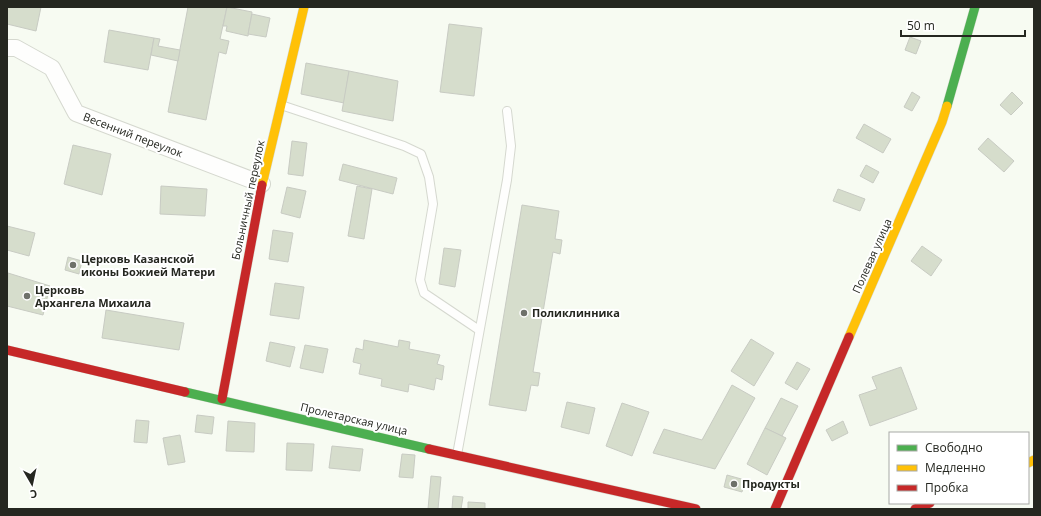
<svg xmlns="http://www.w3.org/2000/svg" width="1041" height="516" viewBox="0 0 1041 516" font-family="'Open Sans',sans-serif">
<rect width="100%" height="100%" fill="#f7fbf2"/>
<g fill="#d6ddcc" stroke="#c8cbc3">
<polygon points="7,7 41,7 36,31 7,24"/>
<polygon points="188,7 227,7 220,39 229,41 226,54 219,52 206,120 168,112"/>
<polygon points="227,7 252,12 248,36 226,31 227,26 223,26"/>
<polygon points="252,14 270,18 266,37 248,34"/>
<polygon points="449,24 482,28 474,96 440,92"/>
<polygon points="109,30 154,38 148,70 104,62"/>
<polygon points="910,37 921,41 916,54 905,50"/>
<polygon points="154,38 160,39 158,46 180,50 178,61 151,55"/>
<polygon points="306,63 349,71 344,103 301,94"/>
<polygon points="349,71 398,81 393,121 342,111"/>
<polygon points="912,92 920,97 912,111 904,107"/>
<polygon points="1012,92 1023,103 1011,115 1000,105"/>
<polygon points="864,124 891,139 883,153 856,138"/>
<polygon points="988,138 1014,161 1004,172 978,149"/>
<polygon points="292,141 307,143 303,176 288,174"/>
<polygon points="73,145 111,154 102,195 64,184"/>
<polygon points="343,164 397,178 393,194 339,180"/>
<polygon points="866,165 879,172 873,183 860,176"/>
<polygon points="161,186 207,189 205,216 160,214"/>
<polygon points="357,186 372,189 364,239 348,236"/>
<polygon points="287,187 306,191 300,218 281,213"/>
<polygon points="838,189 865,199 860,211 833,201"/>
<polygon points="522,205 559,211 555,239 562,240 560,254 553,252 533,372 540,373 538,386 531,385 526,411 489,405"/>
<polygon points="7,226 35,233 29,256 7,250"/>
<polygon points="273,230 293,233 288,262 269,259"/>
<polygon points="922,246 942,260 931,276 911,261"/>
<polygon points="444,248 461,250 455,287 439,284"/>
<polygon points="68,257 82,261 79,274 65,270"/>
<polygon points="8,273 50,286 43,315 7,306"/>
<polygon points="275,283 304,287 299,319 270,315"/>
<polygon points="106,310 184,323 179,350 102,338"/>
<polygon points="751,339 774,353 754,386 731,371"/>
<polygon points="364,340 398,347 399,340 410,342 409,349 440,355 437,364 444,366 442,380 436,378 434,390 409,384 408,392 381,386 382,379 359,374 361,364 353,362 356,348 363,350"/>
<polygon points="270,342 295,347 290,367 266,361"/>
<polygon points="305,345 328,349 323,373 300,368"/>
<polygon points="797,362 810,369 797,390 785,383"/>
<polygon points="901,367 917,409 870,426 859,395 877,389 872,377"/>
<polygon points="732,385 755,398 715,469 653,453 664,429 702,440"/>
<polygon points="781,398 798,406 782,436 765,428"/>
<polygon points="567,402 595,408 589,434 561,427"/>
<polygon points="622,403 649,412 632,456 606,446"/>
<polygon points="197,415 214,417 212,434 195,432"/>
<polygon points="136,420 149,421 147,443 134,442"/>
<polygon points="228,421 255,423 254,452 226,451"/>
<polygon points="843,421 848,433 832,441 826,430"/>
<polygon points="765,428 786,438 767,475 747,464"/>
<polygon points="180,435 185,462 168,465 163,438"/>
<polygon points="287,443 314,444 312,471 286,470"/>
<polygon points="332,446 363,449 360,471 329,468"/>
<polygon points="402,454 415,455 413,478 399,477"/>
<polygon points="727,475 745,480 742,492 724,487"/>
<polygon points="431,476 441,477 438,509 428,509"/>
<polygon points="453,496 463,497 461,509 452,509"/>
<polygon points="468,502 485,503 485,509 468,509"/>
</g>
<g fill="none" stroke-linecap="round" stroke-linejoin="round">
<defs>
<g id="lane">
<polyline points="281,105 404,146 421,154 429,177 433,204 420,280 424,293 479,330"/>
<polyline points="457,455 507,180 511,146 507,111"/>
</g>
<polyline id="street" points="7,48 16,48 52,68 76,113 262,184"/>
<g id="fast">
<polyline points="947,106 975,7"/>
<polyline points="185,392 429,449"/>
</g>
<g id="slow">
<polyline points="262,185 304,7"/>
<polyline points="849,337 942,122 947,106"/>
<polyline points="1028,463 1034,460"/>
</g>
<g id="jam">
<polyline points="7,350 185,392"/>
<polyline points="222,399 262,185"/>
<polyline points="429,449 696,509"/>
<polyline points="775,509 849,337"/>
<polyline points="915,509 930,503"/>
</g>
</defs>
<use href="#lane" stroke="#d5d8cf" stroke-width="10"/>
<use href="#street" stroke="#d5d8cf" stroke-width="18"/>
<use href="#fast" stroke="#d5d8cf" stroke-width="10"/>
<use href="#slow" stroke="#d5d8cf" stroke-width="10"/>
<use href="#jam" stroke="#d5d8cf" stroke-width="10"/>
<use href="#lane" stroke="#fefefd" stroke-width="8"/>
<use href="#street" stroke="#fefefd" stroke-width="16"/>
<use href="#fast" stroke="#4caf50" stroke-width="9"/>
<use href="#slow" stroke="#ffc107" stroke-width="9"/>
<use href="#jam" stroke="#c62828" stroke-width="9"/>
</g>
<g fill="#6e716a" stroke="#fff" stroke-width="1.5">
<circle cx="73" cy="265" r="4"/>
<circle cx="27" cy="296" r="4"/>
<circle cx="524" cy="313" r="4"/>
<circle cx="734" cy="484" r="4"/>
</g>
<g text-anchor="middle" stroke-width="4" stroke-linejoin="round" paint-order="stroke">
<g font-size="11" fill="#252720" stroke="#fff">
<text transform="translate(133 135) rotate(21)" y="4">Весенний переулок</text>
<text transform="translate(248 200) rotate(-78)" y="4">Больничный переулок</text>
<text transform="translate(872 256) rotate(-66)" y="4">Полевая улица</text>
<text transform="translate(354 419) rotate(13)" y="4">Пролетарская улица</text>
</g>
<g font-size="11" font-weight="bold" fill="#252720" stroke="#fff" text-anchor="start">
<text x="81" y="263">Церковь Казанской<tspan x="81" dy="13">иконы Божией Матери</tspan></text>
<text x="35" y="294">Церковь<tspan x="35" dy="13">Архангела Михаила</tspan></text>
<text x="532" y="317">Поликлинника</text>
<text x="742" y="488">Продукты</text>
</g>
</g>
<rect width="1041" height="516" fill="none" stroke="#252720" stroke-width="16"/>
<rect x="889" y="432" width="140" height="72" fill="#ffffff" stroke="#a8a9a6"/>
<rect x="897" y="445" width="20" height="6" fill="#4caf50" stroke="#a8a9a6"/>
<text x="925" y="452" font-size="12" fill="#252720">Свободно</text>
<rect x="897" y="465" width="20" height="6" fill="#ffc107" stroke="#a8a9a6"/>
<text x="925" y="472" font-size="12" fill="#252720">Медленно</text>
<rect x="897" y="485" width="20" height="6" fill="#c62828" stroke="#a8a9a6"/>
<text x="925" y="492" font-size="12" fill="#252720">Пробка</text>
<g transform="translate(32 484) rotate(171)" stroke="#ffffff" stroke-width="3" paint-order="stroke">
<path d="M0-3L7 15L0 10L-7 15Z" fill="#252720"/>
<text y="-6" font-size="11" font-weight="bold" text-anchor="middle" fill="#252720">С</text>
</g>
<path d="M901 30v6h124v-6" fill="none" stroke="#252720" stroke-width="2"/>
<text x="907" y="30" font-size="12" fill="#252720" stroke="#ffffff" stroke-width="3" paint-order="stroke">50 m</text>
</svg>
